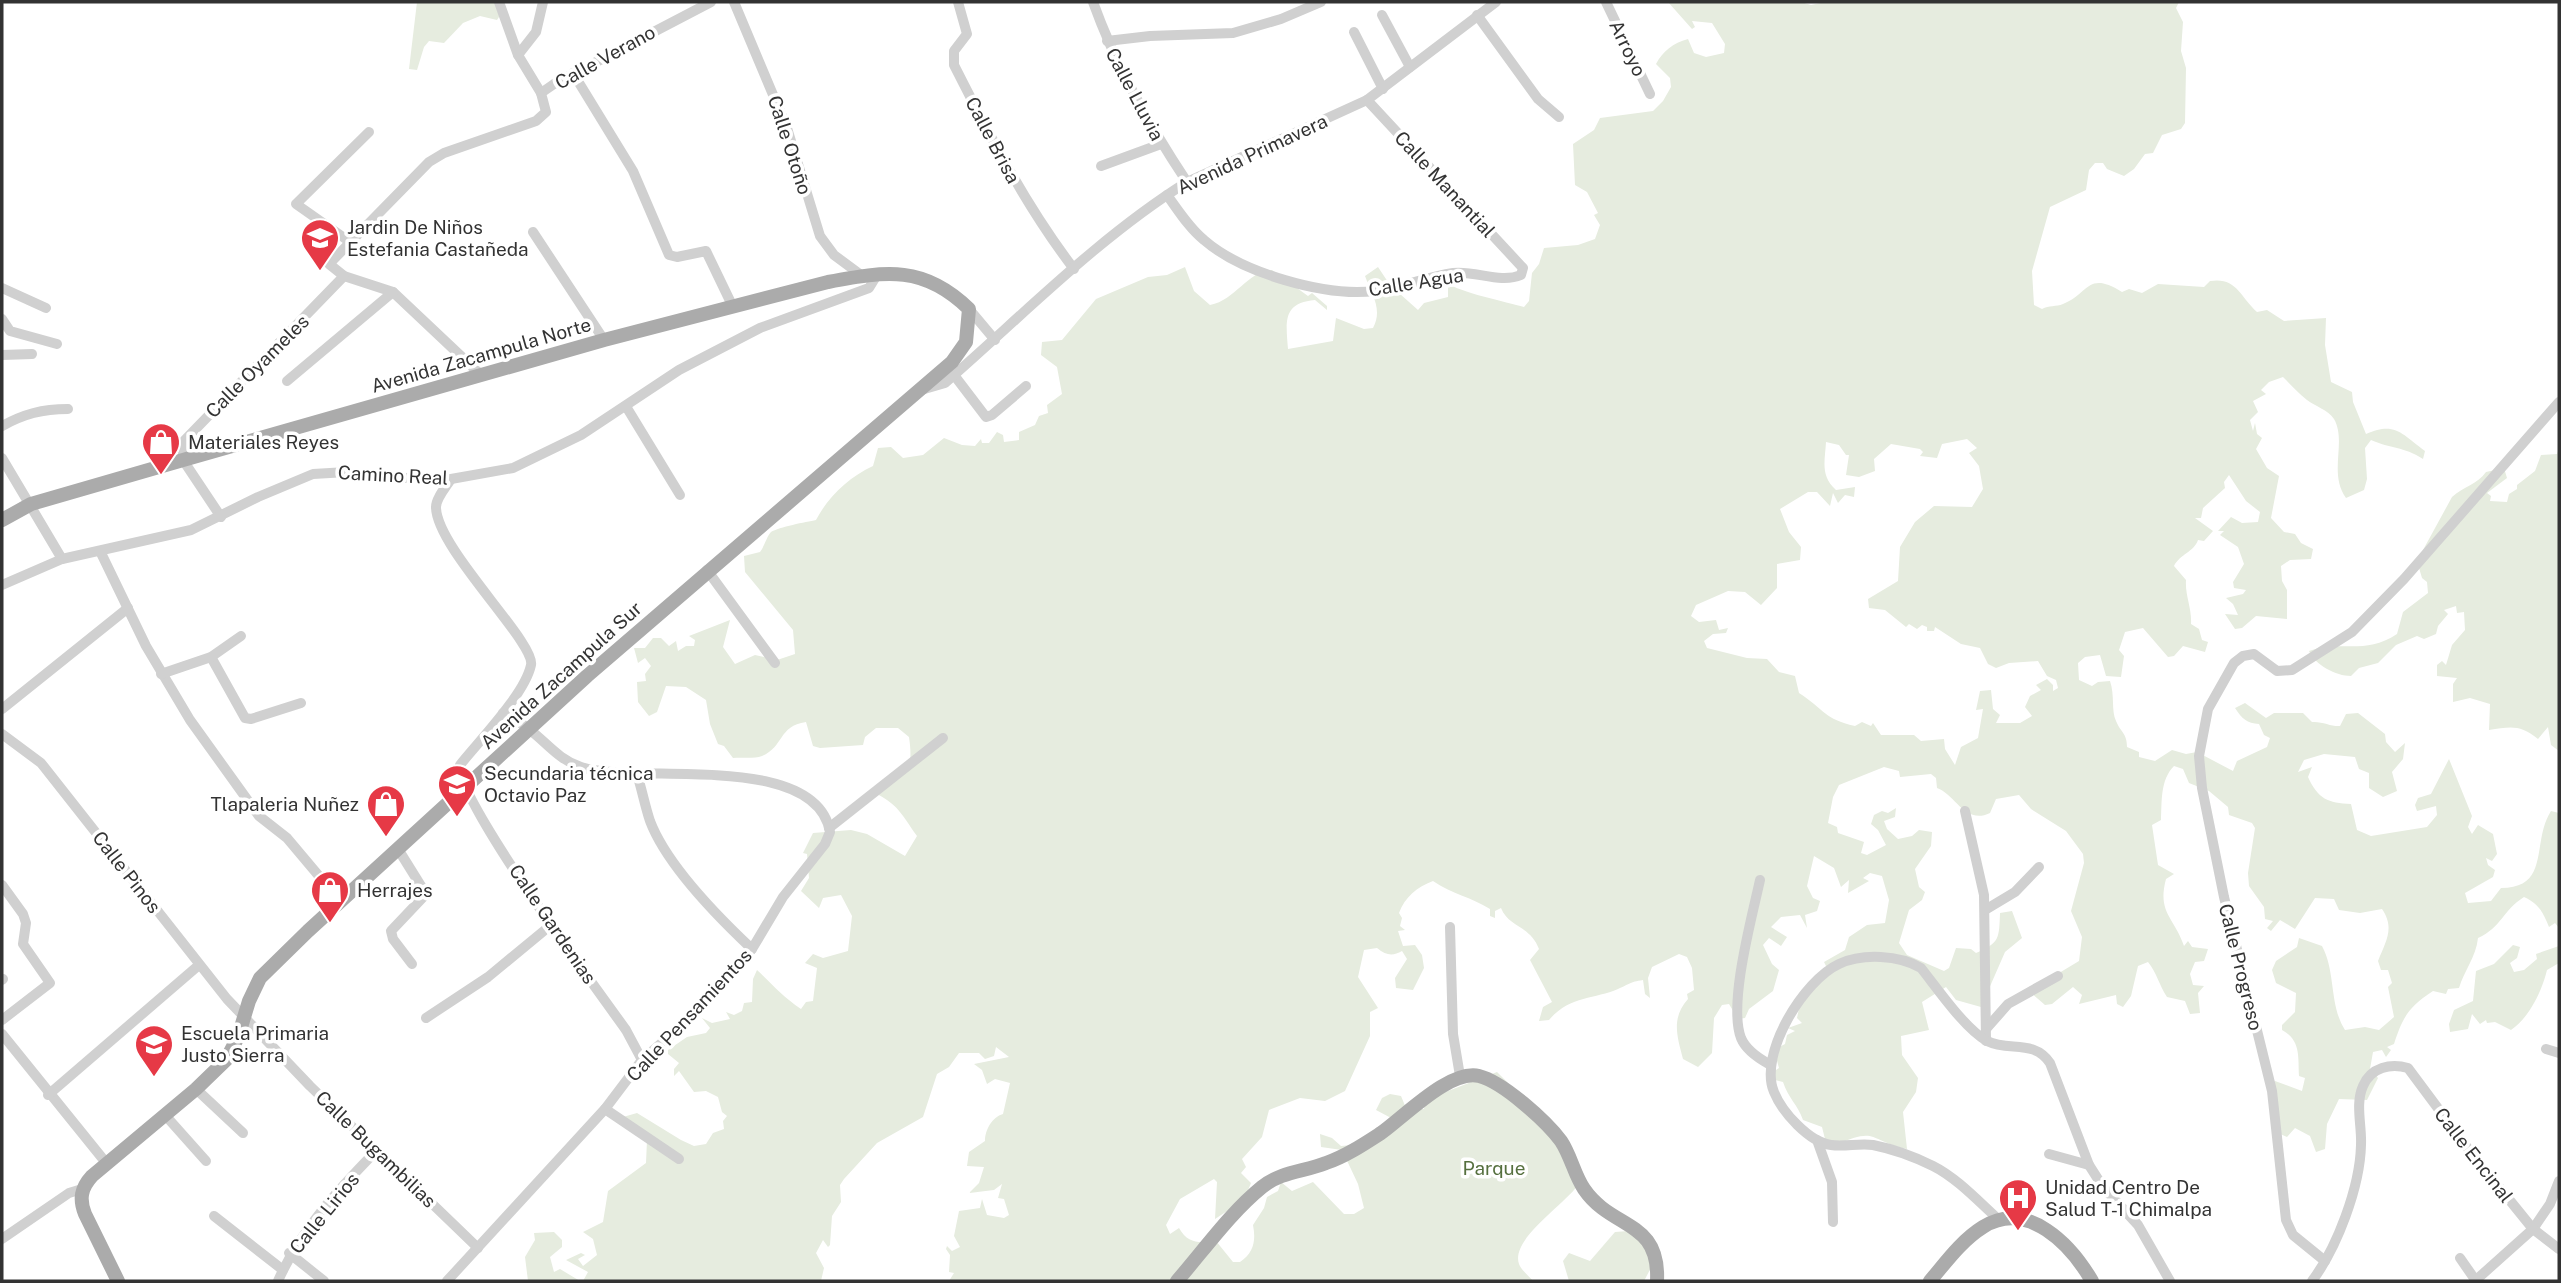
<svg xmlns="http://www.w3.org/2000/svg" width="2561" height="1283" viewBox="0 0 2561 1283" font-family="'Public Sans',sans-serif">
<rect width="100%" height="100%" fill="#fff"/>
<g fill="#e6ecdf" fill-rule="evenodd">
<polygon points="417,2 503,2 505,8 497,20 480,16 463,23 444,43 429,41 424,47 417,70 409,69"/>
<path d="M1668 2H1801L1811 5 1826 2H2179L2176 8 2183 22 2181 51 2186 68 2185 123 2181 129 2162 135 2153 153 2145 154 2134 169 2124 176 2107 169 2103 163H2095L2089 170 2086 190 2050 207 2032 271 2034 305 2042 309C2049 305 2056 307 2063 304 2089 294 2087 270 2122 292L2129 289 2142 293 2158 284 2204 287 2210 281C2236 277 2239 295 2257 312L2267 310 2284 321 2326 318 2325 345 2331 382 2352 392 2353 402 2366 434C2395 421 2402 434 2425 451L2423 459C2403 446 2391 449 2371 440L2365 448 2367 479 2364 490 2346 498C2328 473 2347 442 2334 419 2328 410 2315 406 2307 400 2298 393 2291 385 2283 377L2269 382 2261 390 2266 394 2253 401 2258 412 2250 420 2253 431 2255 423 2257 434 2262 438 2256 449 2267 468 2279 476 2271 518 2284 532 2295 534 2301 543 2313 549 2311 559 2290 560 2281 566 2282 581 2287 590V619L2256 616 2242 628 2235 629 2225 614 2238 615 2233 604 2226 598 2243 594 2246 590 2234 588 2233 582 2244 564 2238 547 2220 535 2224 531H2218L2231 517 2242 523 2258 522 2260 512 2246 501 2229 475 2224 482 2225 488 2203 508 2201 518H2195L2213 531 2204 541 2198 540C2194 552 2180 554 2174 566L2186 580C2185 596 2192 608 2191 624L2199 629 2202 640 2208 642 2205 652 2183 646 2174 656 2168 657 2143 628 2125 632 2119 650 2124 656 2121 677 2106 676 2100 655 2085 657 2078 663 2079 680 2092 686 2098 682 2110 681C2115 696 2111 710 2116 721 2121 733 2127 733 2127 747L2139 752V757L2155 761 2172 750 2186 754 2197 752 2233 771 2237 761 2267 747 2270 738 2264 735 2259 724C2247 723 2242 719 2235 708L2245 703 2266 718 2274 713H2303L2312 722C2322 721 2332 727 2340 726L2346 714 2358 713 2385 734 2386 742 2395 752 2405 743 2403 759 2392 772 2397 791 2383 797 2369 788V773L2359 769 2355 757 2324 754 2304 760 2298 772 2312 767 2308 777C2318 799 2328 803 2351 804L2357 830 2371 836 2427 827 2437 815 2436 806 2417 811 2415 805 2418 798 2431 794 2449 759 2472 816 2468 827 2472 834 2478 825 2493 834 2497 854 2492 861 2486 858 2488 865 2495 870 2493 877 2465 893 2468 903 2491 901 2501 888C2551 888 2531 842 2551 811L2559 813V928L2555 923 2549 927C2543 912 2539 904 2524 897 2502 911 2502 927 2478 938 2476 957 2464 971 2459 988L2448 989 2446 994 2433 991C2409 1007 2403 1016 2394 1044L2387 1047 2391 1050 2386 1057 2382 1050 2373 1052 2370 1069 2378 1078 2367 1100 2339 1099 2327 1124 2325 1149 2316 1152 2310 1136 2295 1128 2287 1137 2278 1133 2267 1089 2275 1081 2302 1091 2305 1078 2299 1076C2298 1057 2301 1040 2282 1030V1025L2295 1012 2296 993 2276 983 2272 970 2276 961 2297 947 2299 938 2322 946C2336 972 2329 1005 2345 1030L2365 1027 2379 1030 2394 1017 2388 987 2392 983 2388 970H2381L2378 961C2386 941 2395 928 2382 909L2360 913 2339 910 2334 899 2315 898 2295 929 2280 920 2271 931 2267 928 2273 921 2265 919 2264 907 2249 886 2248 873 2255 828 2252 823 2229 815 2228 807 2209 791 2189 783 2183 769 2174 766C2160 780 2162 802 2161 820L2152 825 2158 865 2174 874 2166 879C2157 913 2174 917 2184 946L2188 941 2192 947 2208 949 2204 961 2195 962 2190 974 2193 985 2204 986 2198 993 2200 1013 2190 1014 2185 1001 2167 997C2159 985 2157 973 2148 962L2138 966 2131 996 2123 1007 2117 1004 2116 995 2079 1004 2082 995 2073 987 2052 1004 2045 1005 2029 991 2079 961 2082 937 2071 911 2084 863 2083 854 2066 831 2031 809 2019 795 1996 799 1990 813C1965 825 1956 795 1937 788L1936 778 1931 774 1900 777 1899 771 1884 767 1839 785 1833 797 1828 823 1837 827 1838 833 1864 842 1861 853 1867 855 1886 845 1878 830 1871 824 1874 815 1882 811 1888 813 1896 808 1895 817 1884 821 1887 829 1898 839 1912 836 1919 830 1932 832 1931 846 1915 869 1919 887 1925 892 1922 900 1909 910 1899 943 1907 955 1944 971 1949 968 1956 948 1971 949 1976 953C2000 943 1999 938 2000 913L2012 911 2022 938 2005 952 1981 1007 1956 1000 1946 987 1922 1002 1929 1030 1901 1036 1902 1055 1918 1078 1916 1092 1903 1112 1907 1149C1866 1140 1879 1126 1833 1146L1825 1139 1822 1127 1803 1120C1798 1105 1788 1098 1783 1082L1771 1079 1773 1072 1779 1068 1774 1050 1785 1044 1787 1035 1795 1031 1788 1028 1802 1023 1797 1018 1802 994 1828 970 1824 962 1845 950 1849 937 1867 925 1885 923 1889 900 1882 876 1870 873 1863 878 1869 881 1848 893 1849 880 1841 887 1834 868 1814 856 1807 886 1813 898 1820 901 1817 911 1805 915 1807 928 1800 915 1781 917 1771 927 1787 937 1781 946 1769 938 1763 945 1772 964 1779 970 1773 991 1749 1009 1745 1018 1738 1019 1729 1004 1722 1005 1714 1018 1712 1053 1698 1067 1683 1059C1677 1036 1671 1018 1688 999L1687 994 1694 990 1692 968 1687 957 1679 954 1652 967 1648 978 1650 998 1645 994 1643 980C1629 982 1630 984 1618 989 1595 999 1569 996 1549 1020L1539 1021 1543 1007 1552 1002 1530 960 1539 949C1530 925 1509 928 1501 908L1495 911V918L1490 916V909C1471 897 1452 894 1433 881 1417 887 1405 897 1399 913L1402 918 1400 926 1405 930 1398 931 1403 946 1415 945 1422 955 1424 968 1413 990 1396 988 1395 978 1407 959 1402 951C1393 956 1387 956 1377 948L1364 950 1358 977 1378 1008 1370 1012V1036L1345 1091 1325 1101 1300 1098 1269 1110 1262 1137 1242 1159 1246 1167 1241 1173 1251 1183 1244 1200 1215 1219 1217 1182 1214 1179 1180 1199 1166 1225 1170 1234 1179 1228C1188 1244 1199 1243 1216 1241L1233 1262H1240C1254 1253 1256 1240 1253 1225L1264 1208 1267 1197 1278 1191 1281 1182 1292 1191 1313 1182 1344 1214H1354L1364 1208 1358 1184 1342 1150 1321 1147 1320 1134 1332 1138 1341 1146 1363 1144 1393 1119 1376 1110 1382 1098 1390 1094 1401 1096 1406 1108 1424 1109 1425 1100 1497 1072 1568 1143 1580 1182C1568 1203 1510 1238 1519 1264 1521 1270 1529 1276 1533 1281H949L954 1273 949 1272 950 1255 946 1249 947 1246 952 1251 960 1247 954 1236 959 1211 980 1208 982 1199 987 1215 1004 1218 1009 1215 1004 1199 998 1198 1002 1184 994 1190 969 1193 979 1183 984 1167 967 1166 969 1152 985 1141C985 1130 992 1117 1003 1114L1010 1083 995 1079 987 1084 982 1070 974 1064 1009 1057 996 1047 994 1056 985 1059 979 1053H959L949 1067 937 1074 923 1117 877 1143 844 1179 840 1185 841 1202 832 1216 830 1245 828 1247 823 1240 816 1253 824 1268 821 1281H583L588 1272 566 1260 581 1253 585 1255 578 1259 583 1266 597 1255 593 1239 583 1232 603 1222 608 1191 646 1163 647 1140 623 1117 637 1113 681 1140 694 1146 706 1144 713 1133 724 1129 723 1121 727 1116 722 1112 718 1097 706 1091 694 1092 679 1071 674 1076V1069L679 1063 668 1054V1050L687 1037 706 1033 710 1028 702 1018 712 1023 730 1019 726 1012 734 1015 742 1011 744 1003 752 1002 753 979 757 970C772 984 783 997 801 1009L806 1002 813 1001 817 968 805 963 813 954 823 958 848 951 852 916 841 895 823 898 819 908 801 891 809 878 807 854 803 853 813 833 851 830 867 834 905 856 917 836C903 817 900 806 877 794L876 786C907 779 914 771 909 737L898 728H876L865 737 863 745 820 748 813 746 806 722C778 726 784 747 762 756 754 759 742 757 733 758L724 746 718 744 710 724 706 700 686 687 666 686 657 712 649 716 638 702 637 682 646 681 645 674 651 666 645 658 638 663 634 648H645L653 638H661L669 646 676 641 678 651 686 646H694L695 640 689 636 730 620 723 647 735 664 755 655 777 660 795 654 793 630 745 572 744 556 760 552C764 547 767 536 771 532 779 527 806 522 816 520 828 497 849 477 873 466L878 448 891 447 903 458 923 455 944 438 962 445 975 446 981 439 982 443H989L997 432 1003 435 1004 442 1019 440V432L1035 425 1039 416 1048 413 1047 405 1062 394 1057 367 1041 355 1042 342 1062 340 1096 299 1148 277 1167 275 1185 267 1194 291 1210 305C1236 300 1246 272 1272 270L1308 296 1312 293 1327 306V310L1315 300C1282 303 1286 322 1288 349L1333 341 1336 318 1364 329 1373 328C1383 309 1372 295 1365 276L1378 267 1390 285 1418 310 1424 303 1448 297V283C1458 292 1507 302 1524 307L1529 301 1532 273 1539 264 1544 248 1578 245 1595 239 1600 225 1594 215 1598 213 1587 192 1575 185 1573 144 1594 130 1600 118 1653 111 1663 101 1671 87 1670 78 1656 64C1663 51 1673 43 1688 39L1694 53 1706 57 1724 53 1725 44 1712 23 1692 21 1695 27 1692 29ZM1967 439 1977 448 1969 453 1979 466 1983 489 1972 507 1934 506 1915 522 1900 547 1898 581 1868 599 1869 608 1885 610 1906 627 1909 624 1917 629 1922 625 1927 627V631H1934L1935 627 1961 644 1980 648 1988 664 1996 668 2009 663 2038 661 2047 676 2056 680 2058 688 2053 691V685L2047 679 2036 685 2041 690 2030 696 2025 707 2032 716 2020 723H1996L2000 715 1993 709 1991 690 1980 691 1976 710 1983 709 1978 738 1961 747 1955 765 1945 749 1944 739 1921 741 1914 735H1881L1873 723 1871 726 1862 722 1855 726C1824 719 1825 710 1799 693L1795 676 1779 672 1767 659 1747 658 1707 648 1704 641 1713 634 1726 633 1728 628 1719 630 1716 620 1699 622 1691 616 1696 605 1728 591 1745 592 1761 605 1777 588V564L1800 560 1801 547 1789 532 1780 509 1808 492H1817L1830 506 1833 493 1838 503 1845 495 1854 497 1855 487 1836 490C1820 476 1825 461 1826 442L1839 445 1846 455H1849L1846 475 1859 477 1875 471 1874 459 1891 444 1920 449 1923 452 1920 456 1937 458 1942 444Z"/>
<path d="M2559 448V751L2551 745 2548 727 2538 739C2520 724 2510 727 2489 730L2490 704 2470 698 2453 702V684L2457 678 2437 676V665L2442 661 2446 665 2452 645 2465 630 2464 612 2457 613 2456 606 2444 610 2448 614 2438 626 2436 634 2424 639 2417 636 2396 645 2378 663 2359 668 2351 676C2336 676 2315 665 2309 651 2340 639 2364 656 2397 634L2403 612 2428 593 2427 582 2422 578 2417 561 2452 497C2463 487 2478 484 2486 472L2504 468 2507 478 2487 493 2491 496 2490 501 2507 502 2509 494 2517 489V485L2535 471 2541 455 2557 454Z"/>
<path d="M2513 945 2520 947 2517 958 2510 963 2514 972 2524 970 2537 959 2536 954 2559 946V963L2547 970C2542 991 2529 1018 2511 1030L2495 1022 2487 1023 2486 1020 2480 1024 2472 1014 2468 1029 2450 1032 2449 1024 2454 1010 2473 1001 2476 971 2494 964Z"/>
<polygon points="1642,1230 1654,1262 1644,1281 1569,1281 1563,1261 1569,1253 1590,1261 1615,1232"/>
<polygon points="554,1232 562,1240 562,1247 550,1257 554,1272 560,1269 580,1281 528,1281 525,1257 535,1240 534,1233"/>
</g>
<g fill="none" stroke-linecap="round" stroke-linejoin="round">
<g stroke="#d0d0d0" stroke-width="10">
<polyline points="499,2 518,55 541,93"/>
<polyline points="734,2 787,128 820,236 834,255 861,275"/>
<path d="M958 2 967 34 954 51V65C990 136 1025 205 1074 269"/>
<path d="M1093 2C1116 66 1149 125 1187 182"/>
<polyline points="1606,2 1650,94"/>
<polyline points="1382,15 1410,67"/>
<polyline points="1477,15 1538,99 1559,117"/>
<polyline points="1354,32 1383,89"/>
<polyline points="1107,41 1150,36 1233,33 1281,19 1321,2"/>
<polyline points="518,55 536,32 543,2"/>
<polyline points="573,73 633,171 669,255 677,257 706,251 732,305"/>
<polyline points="1101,166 1161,144"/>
<path d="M1167 195C1178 210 1189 228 1204 240 1242 273 1325 297 1375 291 1401 288 1426 277 1453 273 1475 270 1500 284 1521 275L1523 268 1367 100"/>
<polyline points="533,232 604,340"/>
<polyline points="350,242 296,204 369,132"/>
<polyline points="2,288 46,308"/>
<polyline points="969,309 995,340"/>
<polyline points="2,319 10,331 57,344"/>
<polyline points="2,355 32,354"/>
<polyline points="481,375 393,292 344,276 329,264 429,162 444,153 536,121 546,112 541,93 554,84 711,2"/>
<polyline points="954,375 986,417 992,415 1026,386"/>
<polyline points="287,381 393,292"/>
<path d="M921 390 945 383C1023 315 1099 237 1187 182L1367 100 1496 2"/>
<polyline points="627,408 680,495"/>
<path d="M2 426C24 414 42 409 68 409"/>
<polyline points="2,458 62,559"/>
<path d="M451 479C446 487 436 498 436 507 436 548 536 643 531 665 525 694 479 741 460 765 455 798 599 992 626 1030L642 1060"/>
<polyline points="221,517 183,460 183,442 344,276"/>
<polyline points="101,553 146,646 190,720 259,816 287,838 340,901"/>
<polyline points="707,570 775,663"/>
<polyline points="2,585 62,559 191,530 258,497 313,474 347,472 366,477 451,479 513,468 581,435 679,370 760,328 869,288 877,275"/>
<polyline points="211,657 245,718 251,719 301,703"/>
<polyline points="161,674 211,657 241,636"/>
<polyline points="2,709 128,608"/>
<polyline points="2,734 41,763 227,999 310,1086 478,1248"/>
<path d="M637 774C642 790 645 806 650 821 667 866 718 917 752 949"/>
<polyline points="1965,811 1984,895 1986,1041"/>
<polyline points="829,828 943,738"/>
<polyline points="398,849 426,894 391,931 393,939 412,964"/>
<path d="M1760 880C1752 917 1728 1004 1741 1038 1746 1050 1758 1058 1769 1064"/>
<polyline points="2,885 23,914 26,923 23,944 50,983 2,1020"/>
<polyline points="1985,910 2015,892 2039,867"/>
<polyline points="1450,927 1453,1034 1460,1076"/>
<polyline points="2,980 3,979"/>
<polyline points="426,1018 488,977 551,925"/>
<polyline points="1986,1029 2008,1004 2058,976"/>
<polyline points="2,1034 107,1164"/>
<polyline points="2546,1049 2559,1053"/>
<polyline points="196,1089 243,1133"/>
<polyline points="48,1095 199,965"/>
<polyline points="605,1109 679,1159"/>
<polyline points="165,1115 206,1161"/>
<polyline points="1817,1140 1832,1182 1833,1222"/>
<polyline points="2049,1154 2089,1165"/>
<polyline points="214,1216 283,1270"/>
<path d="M1999 1220C1979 1202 1957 1178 1933 1166 1915 1157 1893 1149 1873 1145 1859 1143 1845 1147 1831 1145 1809 1142 1782 1112 1774 1092 1758 1054 1804 980 1839 964 1863 953 1899 955 1921 968 1937 988 1965 1029 1987 1041 2009 1052 2034 1039 2050 1063L2089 1165 2103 1187 2138 1225 2170 1281"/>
<polyline points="2,1239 69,1193 82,1189"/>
<polyline points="289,1253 324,1281"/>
<polyline points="2460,1258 2476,1281"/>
<polyline points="2325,1261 2293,1235 2286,1220 2272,1091 2224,897 2202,788 2199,756 2208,709 2234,663 2243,656 2254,654 2277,671 2292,670 2352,632 2404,579 2559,402"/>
<polyline points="2476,1280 2533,1229 2550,1204 2559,1181"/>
<path d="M278 1281C301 1229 338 1190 377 1150"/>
<path d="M447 1281 605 1109 642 1060 680 1027 733 971 752 949 783 897 825 844 830 832C816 750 637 785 581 767 559 760 547 743 530 730 522 723 512 718 503 713"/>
<path d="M2312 1281C2337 1248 2360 1187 2361 1145 2362 1126 2355 1104 2363 1086 2371 1067 2391 1063 2408 1068L2469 1150 2533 1229 2559 1249"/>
</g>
<g stroke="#ababab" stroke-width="14">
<path d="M2 520 31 504 183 460 604 340 828 282C887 271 924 265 969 309L966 342 952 362 587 676 308 931 260 978 249 1001 238 1037 226 1060 196 1089 92 1176C81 1188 79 1199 85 1214L118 1281"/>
<path d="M1177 1281C1204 1250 1230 1213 1262 1187 1282 1171 1304 1172 1326 1163 1346 1156 1364 1144 1381 1133 1405 1116 1450 1069 1479 1076 1503 1082 1546 1121 1561 1141 1571 1156 1574 1174 1584 1189 1612 1230 1660 1219 1657 1281"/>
<path d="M1930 1281C1946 1262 1962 1240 1983 1227 2028 1199 2071 1245 2092 1281"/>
</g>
</g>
<defs>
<symbol id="school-pin" viewBox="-11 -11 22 30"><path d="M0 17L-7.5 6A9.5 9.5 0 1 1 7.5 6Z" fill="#e63946" stroke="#fff"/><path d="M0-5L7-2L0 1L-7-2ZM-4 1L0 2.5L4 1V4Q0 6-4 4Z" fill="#fff"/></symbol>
<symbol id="shop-pin" viewBox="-11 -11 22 30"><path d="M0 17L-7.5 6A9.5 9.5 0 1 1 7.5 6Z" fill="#e63946" stroke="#fff"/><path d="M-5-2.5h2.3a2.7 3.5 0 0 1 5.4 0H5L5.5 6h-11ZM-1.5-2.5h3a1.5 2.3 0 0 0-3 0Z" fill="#fff"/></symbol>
<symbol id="hospital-pin" viewBox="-11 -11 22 30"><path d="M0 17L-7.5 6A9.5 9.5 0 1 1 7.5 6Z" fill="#e63946" stroke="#fff"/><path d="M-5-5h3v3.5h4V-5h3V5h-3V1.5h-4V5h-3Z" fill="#fff"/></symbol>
</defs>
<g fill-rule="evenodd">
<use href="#school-pin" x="298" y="216" width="44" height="60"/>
<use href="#shop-pin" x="139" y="420" width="44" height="60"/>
<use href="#school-pin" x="435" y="762" width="44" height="60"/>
<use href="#shop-pin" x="364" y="782" width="44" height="60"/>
<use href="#shop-pin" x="308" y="868" width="44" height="60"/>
<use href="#school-pin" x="132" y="1022" width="44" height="60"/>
<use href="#hospital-pin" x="1996" y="1176" width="44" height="60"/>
</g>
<g text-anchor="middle" stroke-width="7" stroke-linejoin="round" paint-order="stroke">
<g font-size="19" fill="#333" stroke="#fff">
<text transform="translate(1628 48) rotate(64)" y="7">Arroyo</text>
<text transform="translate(605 57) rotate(-29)" y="7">Calle Verano</text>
<text transform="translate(1135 94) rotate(62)" y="7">Calle Lluvia</text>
<text transform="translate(993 140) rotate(62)" y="7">Calle Brisa</text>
<text transform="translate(790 145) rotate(72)" y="7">Calle Otoño</text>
<text transform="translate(1252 154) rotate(-25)" y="7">Avenida Primavera</text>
<text transform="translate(1445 184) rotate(47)" y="7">Calle Manantial</text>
<text transform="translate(1416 282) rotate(-9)" y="7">Calle Agua</text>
<text transform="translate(481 355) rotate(-16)" y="7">Avenida Zacampula Norte</text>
<text transform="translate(257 366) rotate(-45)" y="7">Calle Oyameles</text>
<text transform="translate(393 475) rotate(3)" y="7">Camino Real</text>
<text transform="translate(561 675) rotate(-42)" y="7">Avenida Zacampula Sur</text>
<text transform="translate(127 872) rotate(52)" y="7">Calle Pinos</text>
<text transform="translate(553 924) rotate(56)" y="7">Calle Gardenias</text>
<text transform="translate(2241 967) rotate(76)" y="7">Calle Progreso</text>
<text transform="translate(689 1015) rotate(-47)" y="7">Calle Pensamientos</text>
<text transform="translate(376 1149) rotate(44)" y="7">Calle Bugambilias</text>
<text transform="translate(2474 1155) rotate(52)" y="7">Calle Encinal</text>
<text transform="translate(324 1213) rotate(-51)" y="7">Calle Lirios</text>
</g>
<g font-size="19" fill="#333" stroke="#fff" text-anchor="start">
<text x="347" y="234">Jardin De Niños<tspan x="347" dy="22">Estefania Castañeda</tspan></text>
<text x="188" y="449">Materiales Reyes</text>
<text x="484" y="780">Secundaria técnica<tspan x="484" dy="22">Octavio Paz</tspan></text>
<text x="359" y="811" text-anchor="end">Tlapaleria Nuñez</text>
<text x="357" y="897">Herrajes</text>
<text x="181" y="1040">Escuela Primaria<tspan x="181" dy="22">Justo Sierra</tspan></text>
<text x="2045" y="1194">Unidad Centro De<tspan x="2045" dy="22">Salud T-1 Chimalpa</tspan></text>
</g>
<g font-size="19" fill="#56703f" stroke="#fff">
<text x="1494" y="1175">Parque</text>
</g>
</g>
<rect width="2561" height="1283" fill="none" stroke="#333333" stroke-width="7"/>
</svg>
